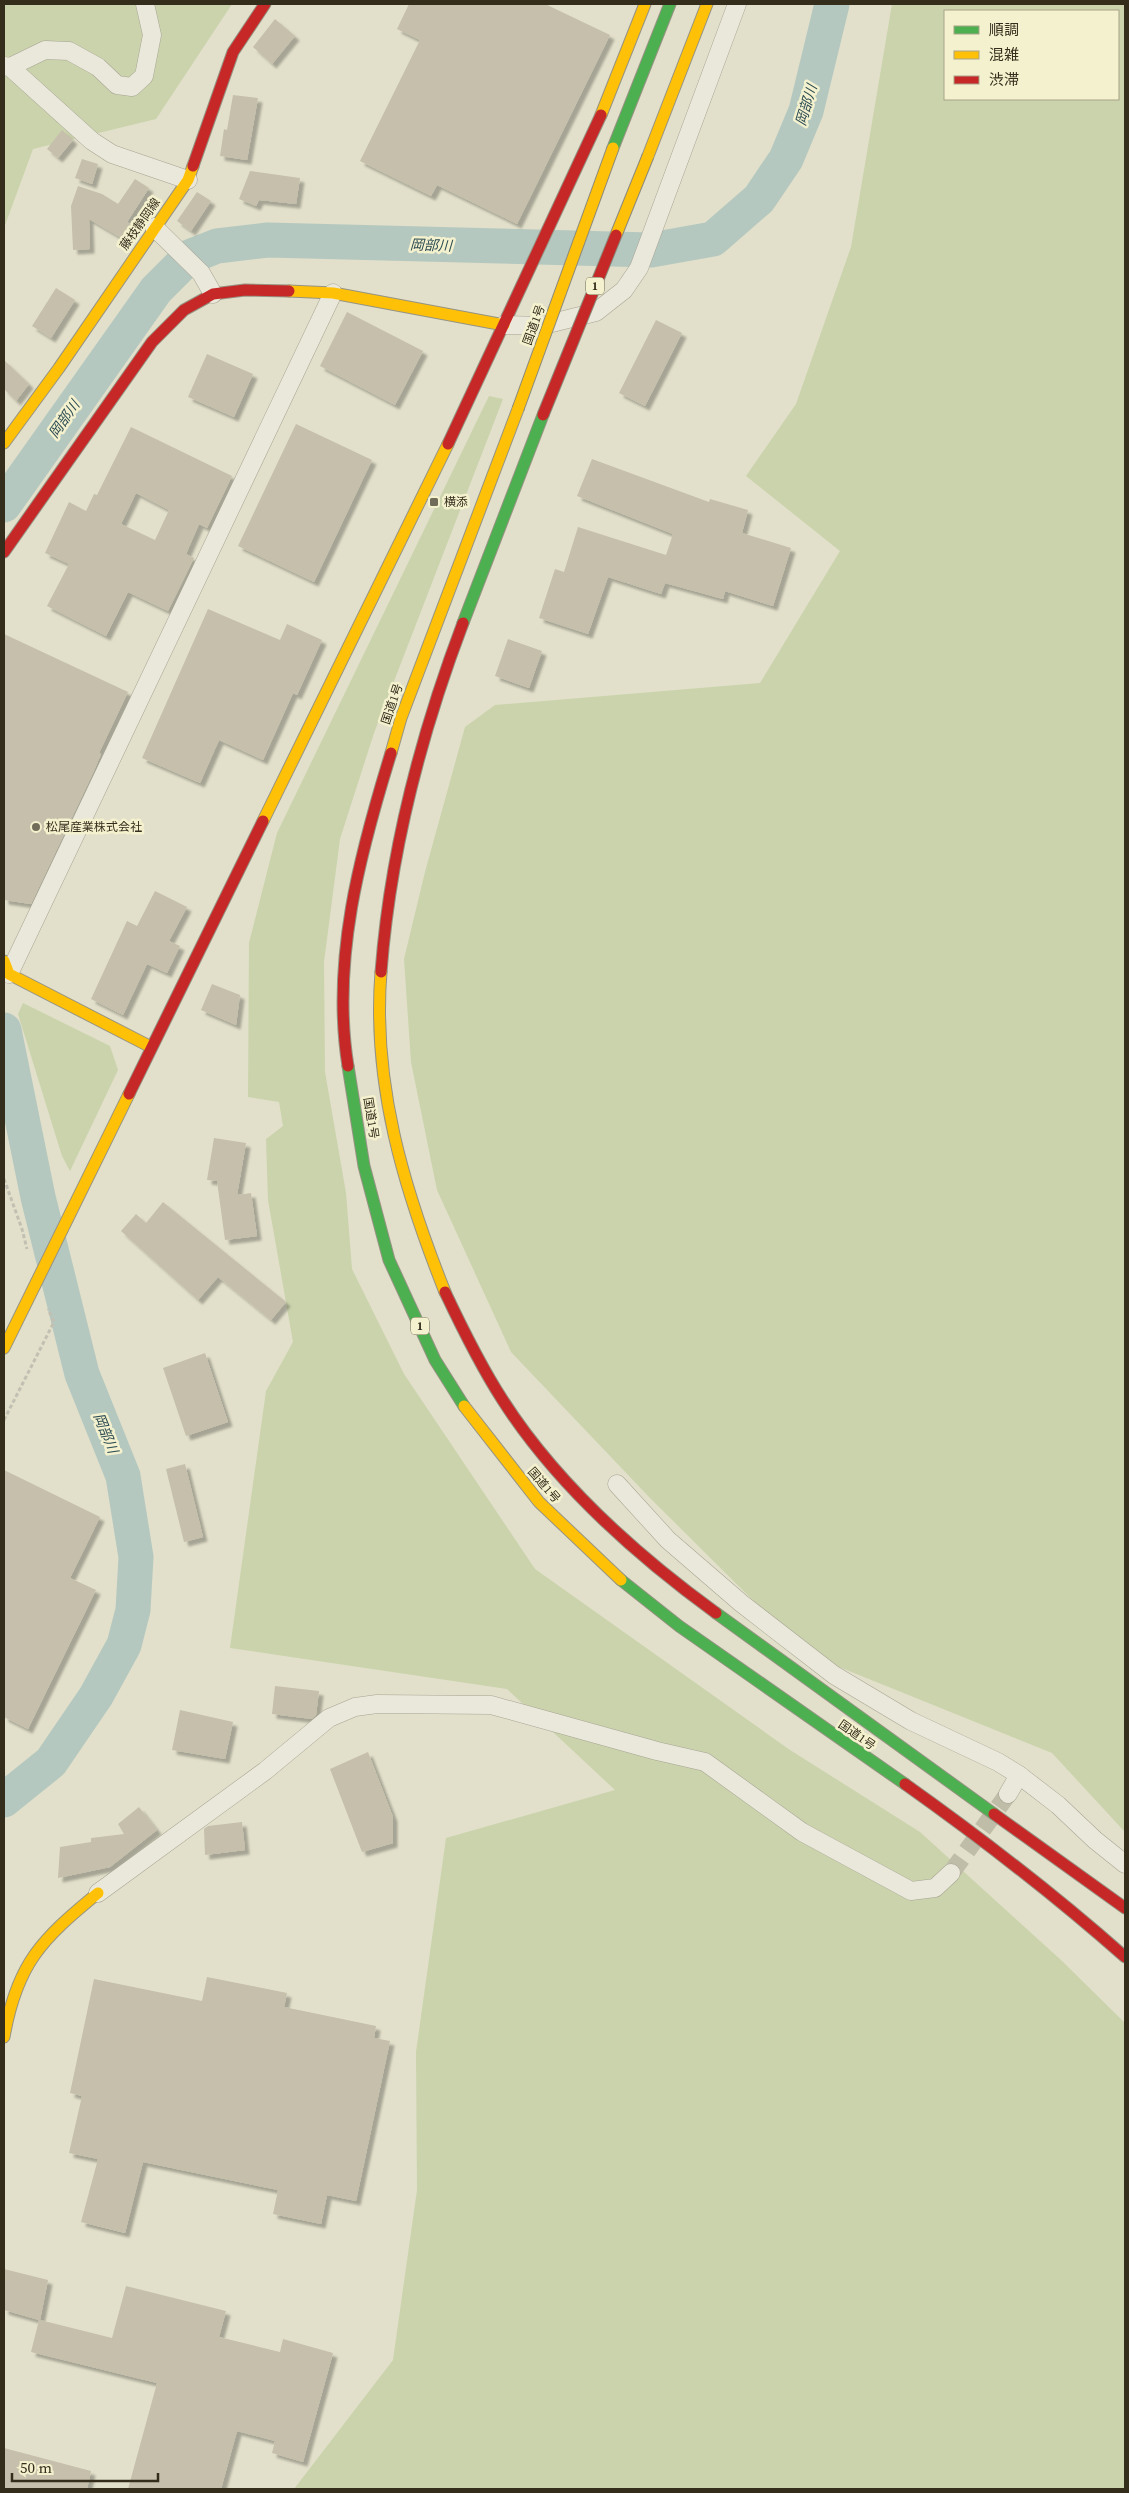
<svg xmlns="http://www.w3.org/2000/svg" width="1129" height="2493" viewBox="0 0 1129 2493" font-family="'Source Serif 4','Noto Sans JP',serif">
<defs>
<filter id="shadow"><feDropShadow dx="4.5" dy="4.5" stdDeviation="1" flood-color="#0004"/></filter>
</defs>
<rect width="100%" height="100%" fill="#e2e0ca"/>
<g fill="#cad3ac" fill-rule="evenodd">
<polygon points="4,4 232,4 156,119 33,149 4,228"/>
<path d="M892 4H1125V1832L1052 1753 807 1654 650 1498 511 1352 437 1190 411 1062 404 959 425 872 465 727 495 705 760 683 840 551 746 476 796 404 851 247ZM945 11H1118V99H945Z"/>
<polygon points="489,396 503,399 374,733 340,839 324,962 325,1072 346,1193 352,1269 404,1374 535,1569 790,1750 920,1832 1061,1960 1125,2023 1125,2489 294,2489 393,2360 417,2190 416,2052 446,1838 615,1790 507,1689 230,1648 266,1391 293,1342 268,1200 266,1139 283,1126 279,1102 248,1097 249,943 277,833"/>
<polygon points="23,1003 110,1046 118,1070 70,1171 62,1156 18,1014"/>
</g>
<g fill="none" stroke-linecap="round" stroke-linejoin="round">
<g stroke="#b5c8c0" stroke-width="35">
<polyline points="4,505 156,290 189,257 217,246 268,240 651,250 713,239 759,199 786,159 806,111 832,4"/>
<polyline points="4,1030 38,1197 82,1374 123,1476 136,1557 133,1610 124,1645 96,1696 51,1762 4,1800"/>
</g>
</g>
<g fill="#c5bfab" fill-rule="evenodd" filter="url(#shadow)">
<polygon points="409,4 545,4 610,35 517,224 437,185 431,196 360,161 420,40 397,29"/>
<polygon points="275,19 295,36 272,64 253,47"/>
<polygon points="233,95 258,98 247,160 220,156 224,129 227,130"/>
<polygon points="62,130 73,140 58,158 47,149"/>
<polygon points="82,159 98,164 92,184 75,178"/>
<polygon points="250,171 300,178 296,204 259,200 256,206 239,199"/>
<polygon points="135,179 149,188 127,222 134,226 125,240 89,219 90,249 73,250 71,206 78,186 102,194 118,204"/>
<polygon points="197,192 211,201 191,231 177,221"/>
<polygon points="56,288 75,300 51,338 32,326"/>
<polygon points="347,312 423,351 395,405 320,366"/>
<polygon points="656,320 682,333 645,406 619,393"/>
<polygon points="207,354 253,374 234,417 188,397"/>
<polygon points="4,360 29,384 16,401 4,389"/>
<polygon points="296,424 372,460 314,582 238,546"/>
<path d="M131 427 232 476 207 528 199 524 186 554 194 558 168 611 128 592 106 636 47 606 69 564 45 553 69 502 86 511 94 494 97 495ZM136 493 169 510 155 540 121 524Z"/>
<polygon points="592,459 709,502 710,499 748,510 742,533 791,548 773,606 725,591 723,599 665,583 661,594 608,577 588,634 539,618 555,569 564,572 578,527 666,555 673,534 577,496"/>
<polygon points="208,609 280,640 287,624 322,640 297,695 293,693 263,760 219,740 200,783 142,758"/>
<polygon points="4,634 128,692 99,753 101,754 93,773 31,904 4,900"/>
<polygon points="508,639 542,651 529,688 495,676"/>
<polygon points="155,891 187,907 169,941 180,946 167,973 147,964 123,1015 91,999 127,921 137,926"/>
<polygon points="212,984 240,995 236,1025 201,1010"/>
<polygon points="214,1138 246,1143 237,1195 251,1193 257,1236 225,1240 217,1181 207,1180"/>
<polygon points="163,1202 286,1302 271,1320 218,1277 198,1300 121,1231 136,1214 146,1223"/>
<polygon points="205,1353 228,1422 186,1436 163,1368"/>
<polygon points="185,1464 203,1537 184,1542 166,1469"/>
<polygon points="4,1470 100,1517 70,1578 96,1590 28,1729 4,1717"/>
<polygon points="275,1686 319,1691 316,1715 312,1719 272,1714"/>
<polygon points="180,1710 233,1722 225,1759 172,1750"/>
<polygon points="368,1752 393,1817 393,1843 362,1852 330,1769"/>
<polygon points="139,1807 157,1830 110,1867 58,1878 60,1847 91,1842 91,1838 124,1834 118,1824"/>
<polygon points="242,1822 245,1850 205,1855 204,1829 208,1826"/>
<polygon points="207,1977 287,1993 284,2007 376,2026 374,2038 390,2041 356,2201 327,2195 321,2224 273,2214 278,2190 143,2162 125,2233 81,2222 98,2159 69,2153 82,2096 70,2093 94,1979 202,2001"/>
<polygon points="4,2269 48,2280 40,2320 112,2338 126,2286 226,2311 219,2337 280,2352 283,2339 333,2353 303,2462 272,2453 275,2441 237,2431 221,2489 128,2489 157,2383 31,2352 39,2320 4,2310"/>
<polygon points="4,2448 91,2471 87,2489 4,2489"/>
</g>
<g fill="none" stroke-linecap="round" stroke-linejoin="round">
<polyline stroke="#bfbca7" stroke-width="18" stroke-dasharray="18 9" stroke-linecap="butt" points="951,1873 1008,1794"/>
<defs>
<g id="street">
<polyline points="4,66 10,67 92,141 112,154 188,180"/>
<polyline points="10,67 45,50 69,51 98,67 117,85 132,87 144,76 152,35 145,4"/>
<polyline points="154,227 201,273 213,294"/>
<polyline points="504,325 540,326 596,312 624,290 639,268 737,4"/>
<polyline points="9,974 333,293"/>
<polyline points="617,1484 668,1540 741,1603 834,1675 911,1721 998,1762 1019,1775 1058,1805 1095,1840 1125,1864"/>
<polyline points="1008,1794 1019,1775"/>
<polyline points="98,1893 265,1771 329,1718 355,1707 377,1704 491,1705 657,1751 705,1762 802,1832 911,1891 935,1888 951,1873"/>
</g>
<g id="fast">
<polyline points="613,148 670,4"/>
<polyline points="463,623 543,415"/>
<polyline points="348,1066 364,1166 389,1260 435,1360 464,1406"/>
<polyline points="621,1580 679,1626 905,1784"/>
<polyline points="716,1613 994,1814"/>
</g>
<g id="slow">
<polyline points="601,115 645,4"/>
<polyline points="648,156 707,4"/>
<polyline points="289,291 333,293 504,325"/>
<polyline points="4,443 59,368 188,180 193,166"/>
<polyline points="391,753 401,718 518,409"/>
<polyline points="263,821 448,444"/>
<polyline points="4,961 9,974 151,1047"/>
<path d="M381 972C372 1084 404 1189 445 1292"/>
<polyline points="4,1348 129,1094"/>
<polyline points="464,1406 539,1502 621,1580"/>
<path d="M4 2037C17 1963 42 1939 98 1893"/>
</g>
<g id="jam">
<polyline points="193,166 233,52 265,4"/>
<polyline points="448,444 601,115"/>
<polyline points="4,552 152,342 184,310 213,294 245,290 289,291"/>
<path d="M381 972C390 853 421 734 463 623"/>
<path d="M348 1066C331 961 360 853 391 753"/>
<polyline points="129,1094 263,821"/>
<path d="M445 1292C462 1328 480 1365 502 1399 556 1484 635 1554 716 1613"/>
<path d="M905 1784C981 1838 1055 1895 1125 1957"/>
<polyline points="994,1814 1125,1908"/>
</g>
</defs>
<use href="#street" stroke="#a7a493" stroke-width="19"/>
<use href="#fast" stroke="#969383" stroke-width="13"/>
<use href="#slow" stroke="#969383" stroke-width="13"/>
<use href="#jam" stroke="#969383" stroke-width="13"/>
<g stroke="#c2c0b2" stroke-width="3" stroke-dasharray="4 2.5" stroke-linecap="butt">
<polyline points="4,1179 22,1229 27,1249"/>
<polyline points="4,1420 54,1322 48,1309"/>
</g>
<use href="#street" stroke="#eae8db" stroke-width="18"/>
<use href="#fast" stroke="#4caf50" stroke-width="11"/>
<use href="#slow" stroke="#ffc107" stroke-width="11"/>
<use href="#jam" stroke="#c62828" stroke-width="11"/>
<defs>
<g id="slow-bridge">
<polyline points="616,235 648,156"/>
<polyline points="518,409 613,148"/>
</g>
<polyline id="jam-bridge" points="543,415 616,235"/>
</defs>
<use href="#slow-bridge" stroke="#8c897a" stroke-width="13" stroke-linecap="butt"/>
<use href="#jam-bridge" stroke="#8c897a" stroke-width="13" stroke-linecap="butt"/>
<use href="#slow-bridge" stroke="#ffc107" stroke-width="11"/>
<use href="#jam-bridge" stroke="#c62828" stroke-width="11"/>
</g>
<g fill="#716c59" stroke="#f4f1ce" stroke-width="2">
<rect x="429" y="497" width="10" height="10" rx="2.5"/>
<circle cx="36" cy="827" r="5"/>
</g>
<g text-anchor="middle" stroke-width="5" stroke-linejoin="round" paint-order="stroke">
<g fill="#f4f1ce" stroke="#6e6851" stroke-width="1">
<rect x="586" y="277.5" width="18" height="17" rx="4"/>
<rect x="411" y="1317.5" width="18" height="17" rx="4"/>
</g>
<g font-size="11" font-weight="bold" fill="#342d1c">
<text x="595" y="290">1</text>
<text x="420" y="1330">1</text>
</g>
<g font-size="12" fill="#342d1c" stroke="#f4f1ce">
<text transform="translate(140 224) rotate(-55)" y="4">藤枝静岡線</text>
<text transform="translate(534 325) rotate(-70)" y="4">国道1号</text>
<text transform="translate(392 704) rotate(-71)" y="4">国道1号</text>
<text transform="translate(371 1118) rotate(81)" y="4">国道1号</text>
<text transform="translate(544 1485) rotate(49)" y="4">国道1号</text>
<text transform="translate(857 1735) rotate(35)" y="4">国道1号</text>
</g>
<g font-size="12" fill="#342d1c" stroke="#f4f1ce" text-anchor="start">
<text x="444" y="506">横添</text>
<text x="46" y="831">松尾産業株式会社</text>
</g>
<g font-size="14" font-style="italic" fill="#2c4c53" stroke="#f4f1ce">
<text transform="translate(806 105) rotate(-73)" y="5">岡部川</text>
<text transform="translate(431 245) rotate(2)" y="5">岡部川</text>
<text transform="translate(64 419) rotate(-55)" y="5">岡部川</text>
<text transform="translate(106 1433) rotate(68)" y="5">岡部川</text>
</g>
</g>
<rect width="1129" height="2493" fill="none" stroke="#342d1c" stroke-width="10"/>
<rect x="944" y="10" width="175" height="90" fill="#f4f1ce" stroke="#a7a387"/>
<rect x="954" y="26" width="25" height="8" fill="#4caf50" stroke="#a7a387"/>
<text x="989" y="35" font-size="15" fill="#342d1c">順調</text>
<rect x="954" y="51" width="25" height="8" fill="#ffc107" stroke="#a7a387"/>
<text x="989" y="60" font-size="15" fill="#342d1c">混雑</text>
<rect x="954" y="76" width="25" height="8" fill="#c62828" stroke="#a7a387"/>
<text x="989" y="85" font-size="15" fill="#342d1c">渋滞</text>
<path d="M12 2473v8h146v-8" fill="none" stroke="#342d1c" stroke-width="2.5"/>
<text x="20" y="2473" font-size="15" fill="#342d1c" stroke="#f4f1ce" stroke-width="4" paint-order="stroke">50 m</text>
</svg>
